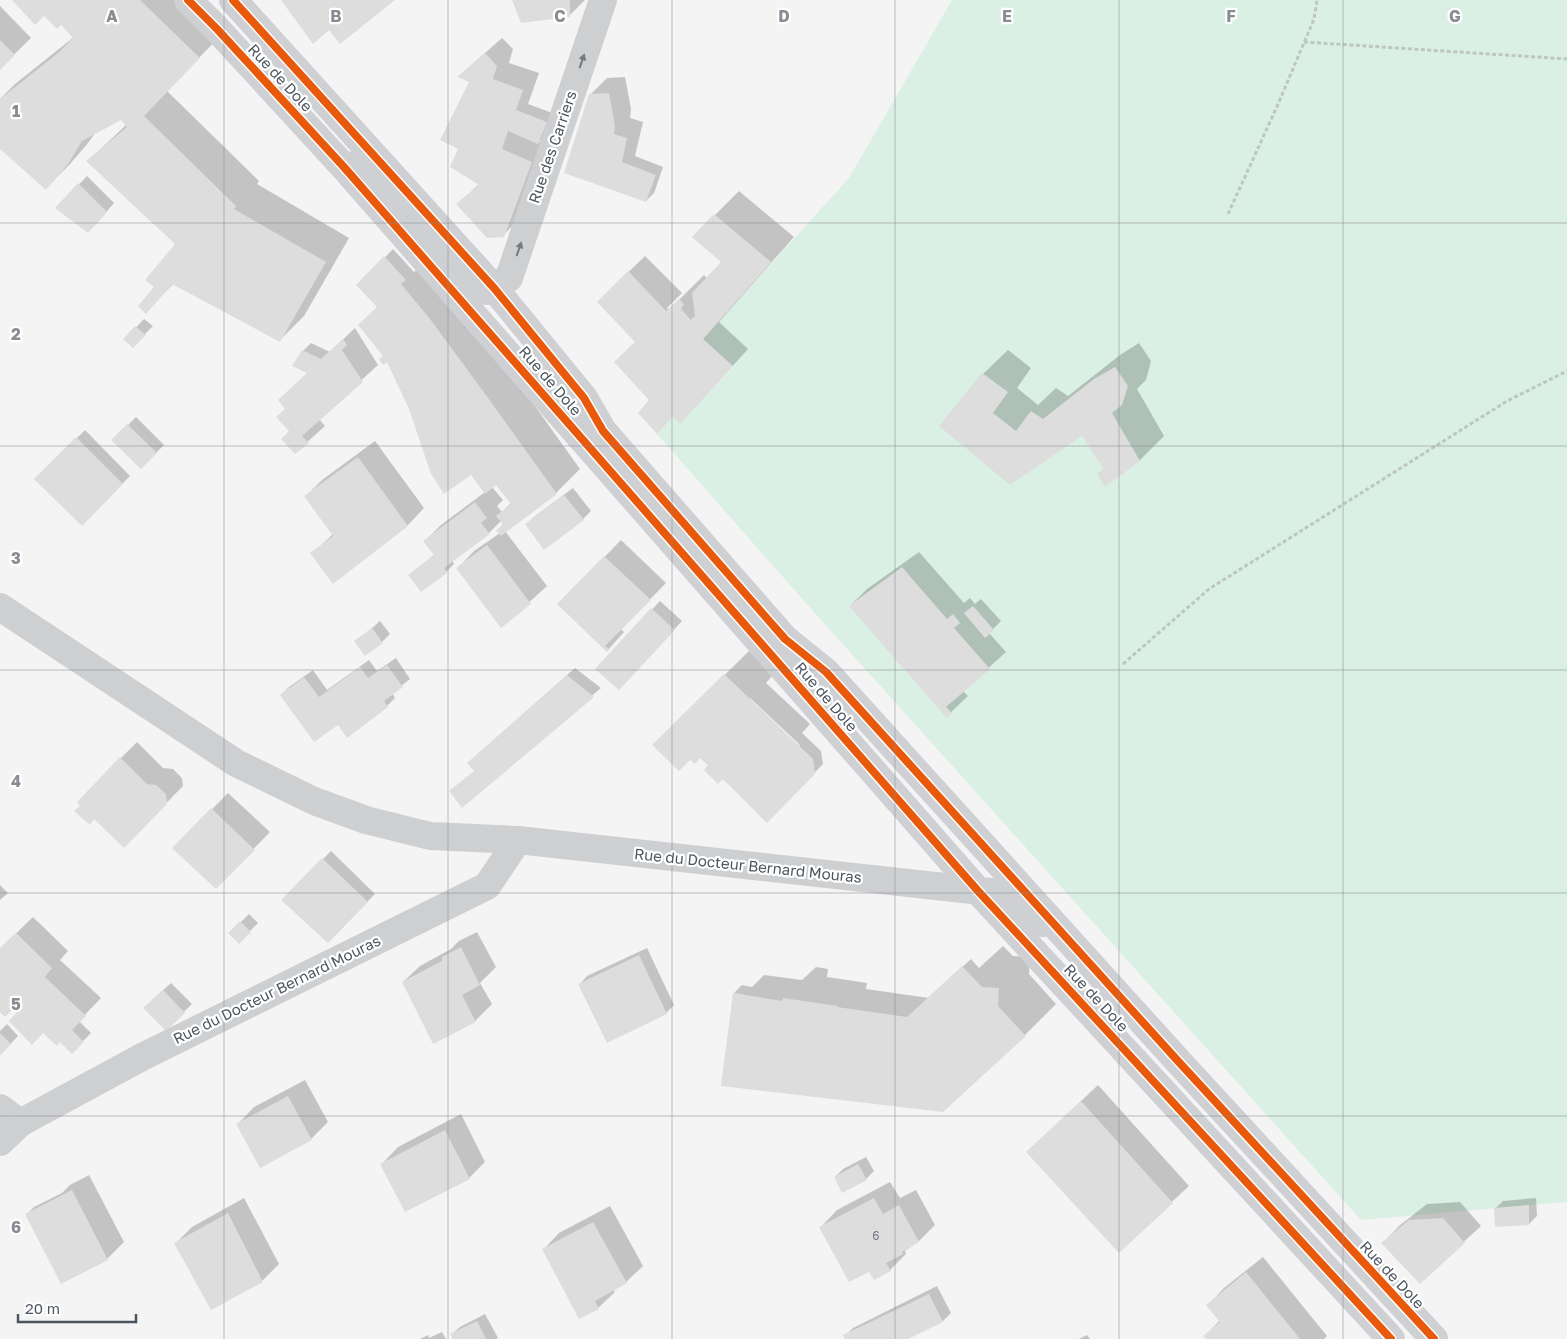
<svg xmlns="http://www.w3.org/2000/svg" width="1567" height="1339" viewBox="0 0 1567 1339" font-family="'Golos Text',sans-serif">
<rect width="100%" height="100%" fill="#f4f4f4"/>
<polygon fill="#dbf0e4" points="952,0 1567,0 1567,1202 1361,1220 812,610 657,434 673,417 680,423 733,367 703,339 849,178"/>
<g fill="#0003" fill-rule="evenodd">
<polygon points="14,0 189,0 223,33 167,91 259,181 257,184 349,238 304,316 280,340 173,284 146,312 177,244 88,161 126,125 122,119 95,133 88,143 70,164 46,188 0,147 0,99 15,84 74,37 61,23"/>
<polygon points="513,0 585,0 569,16"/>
<polygon points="0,6 31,38 0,68"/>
<polygon points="502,38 513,49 509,63 539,73 528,104 555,114 546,134 539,142 547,145 520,219 503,235 458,204 479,184 460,148 470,81 459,76"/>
<polygon points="625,77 631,109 630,118 643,122 635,156 663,167 654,193 646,201 566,172 590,95 607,78"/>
<polygon points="87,176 114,203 96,224 57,208"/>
<polygon points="739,191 794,237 719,322 748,349 697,405 657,393 615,285 645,256 682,293 667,308 669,310 704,275 707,279 722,262 715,215"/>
<path d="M393 249 414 272 426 261 507 367 580 469 556 493 505 531 547 586 502 627 458 568 474 551 500 533 498 530 503 524 501 521 489 533 452 560 454 564 446 572 421 590 410 575 435 554 425 541 441 525 485 492 471 474 411 408 384 356 378 306 358 285ZM497 484 512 502 502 512 497 506 503 500 492 487Z"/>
<polygon points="144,319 153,326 133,346 125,339"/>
<polygon points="355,328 378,365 319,419 325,426 295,453 287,408 308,372 303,351 311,343 330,352"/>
<polygon points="1139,343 1151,361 1146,380 1137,389 1164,436 1140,460 1105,468 1082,434 1011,483 983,374 1008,350 1031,368 1017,388 1038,405 1056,388 1068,396 1120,355"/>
<polygon points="136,417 164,445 141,468 113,440"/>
<polygon points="85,430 130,476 82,524 36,479"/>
<polygon points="375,441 424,508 408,525 333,582 312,554 333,534 306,496 322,480"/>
<polygon points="573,488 591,511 583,519 544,548 526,525 534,517"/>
<polygon points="621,540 666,583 621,629 624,632 607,651 559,604"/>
<polygon points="919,552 964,603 970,598 975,604 981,599 1001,621 989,633 1006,652 963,691 968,696 947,716 850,606 867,589"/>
<polygon points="660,601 682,621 627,681 597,669"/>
<polygon points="380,621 390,634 382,642 356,642"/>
<path d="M749 651 773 675 766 683 810 724 802 733 821 751 823 764 767 821 700 757 690 758 654 745ZM750 698 800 745 798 747 748 700Z"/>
<polygon points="396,658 410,679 392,693 395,698 387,706 348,736 338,723 281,695 289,687 313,670 327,690 369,660 377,671"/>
<polygon points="575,668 601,688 463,806 475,770 477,755"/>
<polygon points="137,742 163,768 173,769 182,778 183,786 124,846 95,818 121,758"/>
<polygon points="228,793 270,832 216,888 174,848"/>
<polygon points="331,851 375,894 328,941 283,900"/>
<polygon points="0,885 8,893 0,900"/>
<polygon points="249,914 258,923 239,942 230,933"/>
<polygon points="33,917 68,951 60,960 101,998 79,1021 91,1033 72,1052 60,1040 16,1004 0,1011 0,949"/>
<polygon points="477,932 496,967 480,983 492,1004 475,1021 403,982 420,966 451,949 459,941"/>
<polygon points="1003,946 1013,956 1030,957 1029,974 1056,1004 1012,1048 734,993 742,985 752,987 764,975 802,980 816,967 828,969 827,977 867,983 866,989 929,998 971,959 979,968"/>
<polygon points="647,948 674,1005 666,1013 580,984 587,976"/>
<polygon points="171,983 192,1004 166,1029 152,1000"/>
<polygon points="7,1024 18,1036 0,1055 0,1031"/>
<polygon points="305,1080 328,1122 311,1139 260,1167 238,1124 254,1107"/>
<polygon points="1098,1085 1189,1186 1119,1251 1044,1136"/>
<polygon points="461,1114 485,1162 469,1178 382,1164 398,1147"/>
<polygon points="866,1157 874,1171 866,1179 835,1177 843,1169"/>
<polygon points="89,1175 124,1242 107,1259 26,1215 34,1207 62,1193 70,1185"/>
<polygon points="890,1182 900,1198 916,1190 935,1225 919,1241 905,1251 906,1254 890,1270 869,1270 821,1227 837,1210"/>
<polygon points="244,1198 279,1264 262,1281 176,1243 192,1227"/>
<polygon points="1536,1198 1537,1216 1529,1224 1495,1209 1503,1201"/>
<polygon points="1460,1202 1481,1226 1420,1282 1383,1243 1399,1226 1427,1204"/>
<polygon points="610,1206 643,1266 626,1282 613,1289 615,1292 598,1308 543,1250 559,1233"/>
<polygon points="1263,1257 1327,1336 1324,1339 1207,1339 1205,1336 1220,1320 1208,1305 1224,1288"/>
<polygon points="937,1286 951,1313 943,1321 906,1339 847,1339 845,1336 853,1328"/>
<polygon points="485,1314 498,1338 496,1339 454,1339 452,1334 460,1327"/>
<polygon points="442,1332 446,1339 420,1339 428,1335 429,1338"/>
<polygon points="1087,1335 1090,1339 1079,1339"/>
</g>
<g fill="#ddddde">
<polygon points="12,0 140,0 200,58 144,116 236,206 234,209 326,262 280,342 172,284 146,314 138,306 154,287 145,280 175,244 86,161 127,127 121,120 82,141 68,164 46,190 0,149 0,99 58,53 73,38 61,25 57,29 44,16 35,25"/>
<polygon points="281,0 395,0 340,44 329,30 313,44"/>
<polygon points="512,0 570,0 570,17 521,23"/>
<polygon points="0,40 15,55 0,70"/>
<polygon points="485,53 497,66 493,79 523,90 516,110 547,122 538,144 508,131 502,149 532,162 504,237 487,238 456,204 479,185 450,167 458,149 440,140 469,82 457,77"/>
<polygon points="609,93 615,126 614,134 627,138 622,162 656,175 646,202 564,173 589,94"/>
<polygon points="78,183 107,212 88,233 55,208"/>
<polygon points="714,214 771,262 703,339 733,366 680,424 673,417 657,434 638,413 649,400 614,362 635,342 597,302 628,271 666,311 679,299 684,304 681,309 691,320 695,316 692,293 721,262 692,237"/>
<polygon points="384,256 406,280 401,284 430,319 483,391 557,494 501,536 496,530 503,525 496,516 511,504 496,485 485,494 471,475 444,494 431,474 409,409 387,362 383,365 379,359 383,356 358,325 377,307 356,285"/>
<polygon points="135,326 146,335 133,348 123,339"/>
<polygon points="343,339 347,345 342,350 363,382 302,436 309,443 295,454 281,439 289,431 276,417 285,409 278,400 307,373 292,366 302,350 321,359"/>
<polygon points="1115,367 1128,386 1122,405 1112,413 1140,461 1105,487 1097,474 1103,468 1082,436 1010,485 939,426 982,373 1008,392 993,413 1016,431 1031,411 1043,419 1094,379"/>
<polygon points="127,424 157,453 141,469 111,440"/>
<polygon points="76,437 123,484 82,526 34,479"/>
<polygon points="358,457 408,526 333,584 310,553 333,536 304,496"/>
<polygon points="564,495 584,520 544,550 525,524"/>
<polygon points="475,502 487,518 481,523 490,534 444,568 447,573 421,592 408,575 434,555 423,541"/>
<polygon points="487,545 531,604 501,628 456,568"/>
<polygon points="604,556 651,600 605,646 609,649 607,652 557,604"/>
<polygon points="902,567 947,619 953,614 960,623 954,628 990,669 946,707 952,713 947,718 849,606"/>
<polygon points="973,606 994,630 985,638 964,613"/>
<polygon points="651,608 675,630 619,690 595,669"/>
<polygon points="372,628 383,643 365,656 354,641"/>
<polygon points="387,665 403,687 384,701 388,707 347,738 338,725 314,742 280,695 304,677 319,697 360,667 368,678"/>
<polygon points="724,674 813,759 815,774 767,823 723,779 718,784 704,770 708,765 700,758 695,764 690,760 679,771 652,745"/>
<polygon points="567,675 594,697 462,808 449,791 474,771 467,763"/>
<polygon points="120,757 147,784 156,785 166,794 167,804 124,848 94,819 90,825 74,811 80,806 77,802"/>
<polygon points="211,808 255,850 216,889 172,848"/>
<polygon points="322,858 368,902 328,943 281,900"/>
<polygon points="240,921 251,932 239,944 228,933"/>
<polygon points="16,933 52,968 45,977 86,1016 72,1030 84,1042 72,1054 60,1042 57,1046 43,1033 32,1045 9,1021 20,1009 16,1006 5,1017 0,1012 0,948"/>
<polygon points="461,947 480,985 462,995 476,1022 433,1044 402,982 442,961 442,957"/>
<polygon points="639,955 667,1014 607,1043 578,984"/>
<polygon points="962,966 982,987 999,988 998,1006 1026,1036 943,1112 721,1086 733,993 782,1001 783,998 838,1006 837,1007 907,1017"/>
<polygon points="163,990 185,1013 166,1031 143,1008"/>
<polygon points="0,1033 11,1044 0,1056"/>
<polygon points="288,1096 312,1140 260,1168 236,1124"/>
<polygon points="1081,1101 1173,1203 1119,1253 1026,1152"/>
<polygon points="445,1130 470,1179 405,1212 380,1164"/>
<polygon points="858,1164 867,1180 842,1193 834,1177"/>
<polygon points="72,1190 108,1260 61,1284 25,1214"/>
<polygon points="874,1198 883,1214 899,1205 919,1242 902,1252 903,1254 886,1263 891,1271 874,1280 869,1272 849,1282 819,1227"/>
<polygon points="1529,1205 1529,1225 1495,1227 1494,1208"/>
<polygon points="228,1213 263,1282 211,1310 174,1243"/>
<polygon points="1443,1218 1465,1243 1420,1284 1381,1243 1409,1220"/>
<polygon points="593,1222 627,1283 595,1301 599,1309 579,1319 542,1249"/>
<polygon points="1246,1272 1300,1339 1206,1339 1203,1336 1220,1322 1206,1305"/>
<polygon points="929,1294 943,1322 908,1339 845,1339 843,1335"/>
<polygon points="477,1321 486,1339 453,1339 450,1334"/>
</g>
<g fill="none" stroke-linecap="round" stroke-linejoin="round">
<g stroke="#bdc6c4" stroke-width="3" stroke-dasharray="4 2.5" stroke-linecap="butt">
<polyline points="1304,42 1567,59"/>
<polyline points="1228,214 1279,102 1314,19 1317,0"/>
<polyline points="1123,664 1209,589 1507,401 1567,371"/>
</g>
<g stroke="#cecfd1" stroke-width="28">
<polyline points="343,166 360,165 467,285 486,291 509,278 603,0"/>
<polyline points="0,607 236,763 314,801 366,820 430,836 518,840 999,893 1019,902 1043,923"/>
<polyline points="0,1108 20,1123"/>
<polyline points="0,1142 20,1123 142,1057 487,886 518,840"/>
</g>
<g stroke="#ced0d3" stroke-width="28">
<polyline points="188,0 217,29 343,166 978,891 1391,1339"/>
<polyline points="233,0 494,288 584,398 603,431 785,639 826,672 1177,1060 1434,1339"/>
</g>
<defs>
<g id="cycleway">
<polyline points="188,0 217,29 343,166 978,891 1391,1339"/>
<polyline points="233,0 494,288 584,398 603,431 785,639 826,672 1177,1060 1434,1339"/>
</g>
</defs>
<use href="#cycleway" stroke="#fff" stroke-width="11"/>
<use href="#cycleway" stroke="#e8590c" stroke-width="8"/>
</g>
<defs><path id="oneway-solid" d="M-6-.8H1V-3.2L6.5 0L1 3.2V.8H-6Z" transform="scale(1.25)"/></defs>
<g fill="#737a81">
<use href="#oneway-solid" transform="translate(582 61) rotate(-71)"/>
<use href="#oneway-solid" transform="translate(519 249) rotate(-71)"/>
</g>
<path fill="none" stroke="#878d93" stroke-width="1" stroke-opacity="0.55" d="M224 0V1339M448 0V1339M672 0V1339M895 0V1339M1119 0V1339M1343 0V1339M0 223H1567M0 446H1567M0 670H1567M0 893H1567M0 1116H1567"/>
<g text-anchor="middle" stroke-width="4.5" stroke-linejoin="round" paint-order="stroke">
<g font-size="12" fill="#717880">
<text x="876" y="1240">6</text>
</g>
<g font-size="15" fill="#4c555f" stroke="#fff">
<text transform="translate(280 78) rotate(47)" y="5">Rue de Dole</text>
<text transform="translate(553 147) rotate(-71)" y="5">Rue des Carriers</text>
<text transform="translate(550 381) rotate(49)" y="5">Rue de Dole</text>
<text transform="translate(826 697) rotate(49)" y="5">Rue de Dole</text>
<text transform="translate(748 866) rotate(6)" y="5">Rue du Docteur Bernard Mouras</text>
<text transform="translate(277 990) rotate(-26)" y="5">Rue du Docteur Bernard Mouras</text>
<text transform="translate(1096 998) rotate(47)" y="5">Rue de Dole</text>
<text transform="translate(1392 1275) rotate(47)" y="5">Rue de Dole</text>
</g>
</g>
<g font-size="16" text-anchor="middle" font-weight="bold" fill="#878d93" stroke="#fff" stroke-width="4.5" stroke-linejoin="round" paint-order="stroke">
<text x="112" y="22">A</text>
<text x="336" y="22">B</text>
<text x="560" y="22">C</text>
<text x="784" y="22">D</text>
<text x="1007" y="22">E</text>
<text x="1231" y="22">F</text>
<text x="1455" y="22">G</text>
<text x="16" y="117">1</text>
<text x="16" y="340">2</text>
<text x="16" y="564">3</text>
<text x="16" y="787">4</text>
<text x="16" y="1010">5</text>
<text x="16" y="1233">6</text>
</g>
<path d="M18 1314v8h118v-8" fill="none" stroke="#4c555f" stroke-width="2.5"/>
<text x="25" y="1314" font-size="15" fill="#4c555f" stroke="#ffffff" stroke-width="4" paint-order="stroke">20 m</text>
</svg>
